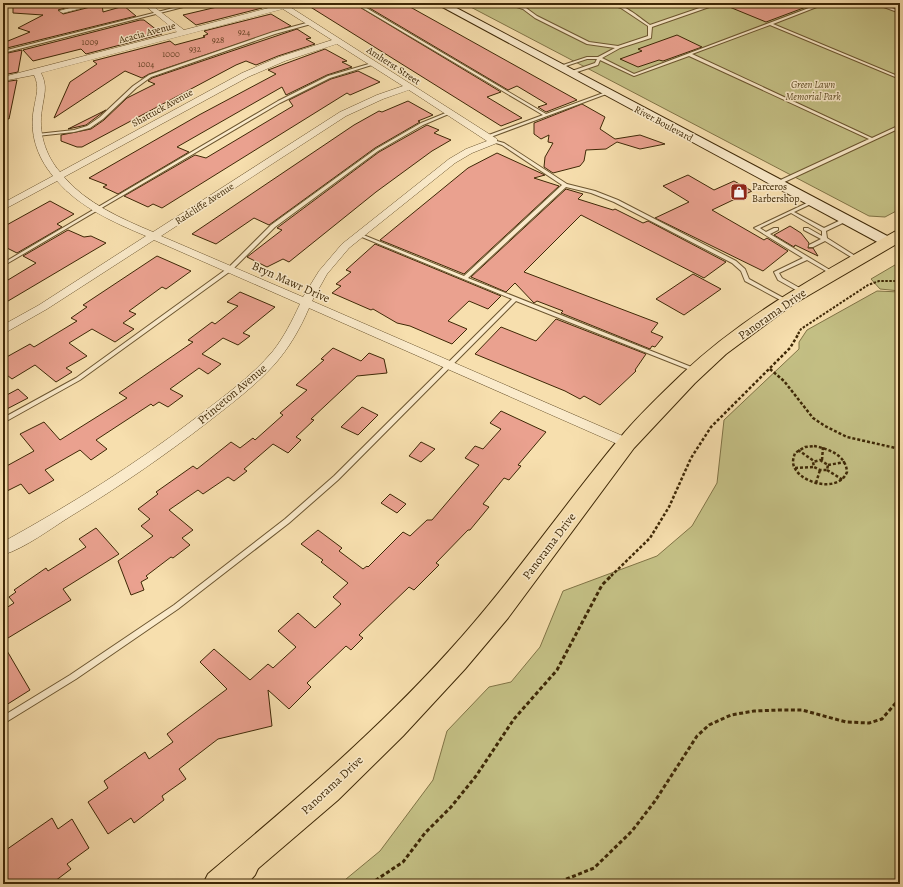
<svg xmlns="http://www.w3.org/2000/svg" width="903" height="887" viewBox="0 0 903 887" font-family="Alegreya,serif">
<rect width="100%" height="100%" fill="#f7dfae"/>
<filter id="stains"><feTurbulence type="fractalNoise" baseFrequency=".005" numOctaves="4"/><feColorMatrix values="0 0 0 0 .2 0 0 0 0 .09 0 0 0 0 .02 0 0 0 .5 -.17"/></filter>
<radialGradient id="worn" r=".72"><stop offset=".6" stop-color="#630" stop-opacity="0"/><stop offset="1" stop-color="#630" stop-opacity=".3"/></radialGradient>
<g fill="#c4c085" stroke="#817446">
<polygon points="463,3 900,3 900,209 885,217 869,216"/>
<polygon points="900,262 900,291 880,289 871,279"/>
<polygon points="877,291 900,292 900,884 340,884 380,851 433,780 447,731 489,687 511,682 540,647 563,591 657,556 692,526 717,483 724,420 799,349 799,342 807,330"/>
</g>
<g fill="#eaa18f" stroke="#3e2806">
<polygon points="13,3 83,3 58,10 63,14 102,4 103,12 124,6 136,16 3,49 3,43 30,32 18,28 43,15 13,13"/>
<polygon points="234,3 254,3 262,8 196,25 183,15"/>
<polygon points="304,3 353,3 501,92 487,97 522,118 501,126"/>
<polygon points="361,3 403,3 577,100 546,112 538,107 547,104 517,86 508,90"/>
<polygon points="739,3 813,3 814,4 766,22 727,6 736,6"/>
<polygon points="271,14 291,26 149,74 142,78 125,71 54,118 70,82 97,64 93,61 170,41 175,45 205,37 203,36 208,34 204,31"/>
<polygon points="140,20 144,20 162,34 86,54 81,49 33,61 23,50"/>
<polygon points="297,29 311,38 306,39 315,44 278,56 256,65 246,61 236,65 82,147 77,147 61,141 61,135 91,129 104,120 127,98 155,84 148,81 152,78"/>
<polygon points="677,35 702,47 663,61 659,60 638,67 620,59 642,51 638,49"/>
<polygon points="325,49 347,61 342,62 352,67 327,75 286,95 282,87 177,147 189,152 118,194 103,187 107,185 89,178 199,115 276,74 268,70"/>
<polygon points="22,50 18,72 3,75 3,54"/>
<polygon points="358,71 380,82 350,95 347,93 162,208 153,204 148,207 124,196 195,155 206,158 293,106 289,100 331,79"/>
<polygon points="17,80 9,119 3,118 3,82"/>
<polygon points="408,101 433,115 418,121 420,122 375,148 269,225 254,218 216,244 192,234 354,125 379,111 382,112"/>
<polygon points="582,104 605,117 600,129 615,139 640,135 665,144 640,149 617,142 606,149 586,150 584,161 580,166 553,173 544,167 545,157 553,143 548,142 549,135 541,139 534,134 534,123"/>
<polygon points="106,110 86,125 68,129"/>
<polygon points="427,125 439,130 434,133 451,140 432,151 376,192 289,262 283,259 267,267 247,257 282,230 277,228 379,152"/>
<polygon points="497,153 545,175 534,178 559,186 464,274 380,240 468,168"/>
<polygon points="688,175 714,190 734,181 752,191 712,210 764,240 767,238 788,251 763,271 655,218 689,202 663,186"/>
<polygon points="566,189 583,194 578,199 613,210 615,209 643,223 648,221 726,262 704,278 581,215 524,272 658,323 651,332 663,337 655,347 652,346 650,349 561,313 563,311 537,301 534,303 515,283 506,292 471,277"/>
<polygon points="50,201 74,214 57,224 62,227 17,253 3,246 3,227"/>
<polygon points="790,226 801,233 809,243 808,248 813,248 818,256 795,245 794,247 774,235"/>
<polygon points="68,230 84,237 91,236 106,243 3,304 3,283 36,263 23,256"/>
<polygon points="375,244 501,296 488,309 469,301 448,321 467,329 452,344 410,326 397,323 373,309 371,310 332,293 341,286 336,284 351,272 346,270"/>
<polygon points="157,256 191,271 166,289 162,287 129,311 136,314 123,323 134,329 115,342 92,329 69,343 87,356 66,368 72,372 56,382 35,365 12,379 3,372 3,359 30,344 34,347 77,321 71,318 87,307 83,305"/>
<polygon points="693,274 721,289 684,315 656,299"/>
<polygon points="240,292 275,307 243,333 250,336 238,345 223,338 202,354 221,364 208,374 199,368 170,389 183,396 168,407 159,402 153,406 151,404 96,440 107,449 91,460 80,450 45,470 54,480 29,494 21,484 3,493 3,468 34,451 20,434 44,422 60,440 127,398 119,393 193,342 188,340 212,322 215,324 238,306 227,302"/>
<polygon points="556,319 646,354 635,370 636,371 600,405 584,396 580,399 565,391 475,354 501,327 536,341"/>
<polygon points="333,348 361,361 369,353 384,359 387,373 357,376 311,419 314,420 296,437 301,440 288,453 273,444 244,469 247,471 234,481 228,477 203,494 198,490 169,510 193,530 182,538 190,545 173,558 171,557 146,576 148,578 141,582 144,590 131,595 118,561 153,536 141,526 150,519 138,509 158,494 156,492 193,466 197,469 231,442 240,448 253,438 255,440 283,415 280,413 307,390 296,385 324,360 321,359"/>
<polygon points="18,389 28,398 3,411 3,397"/>
<polygon points="362,407 378,415 358,435 341,427"/>
<polygon points="501,411 546,432 518,465 521,466 509,480 504,478 483,504 489,507 470,530 468,530 436,563 439,565 414,590 409,587 359,635 363,638 351,650 346,646 307,683 311,687 289,709 268,690 272,726 218,739 179,769 186,779 162,796 164,800 134,823 131,818 108,834 88,802 108,788 104,781 145,752 149,759 173,742 167,734 227,689 200,662 214,649 250,680 268,664 273,668 296,647 278,631 298,613 315,628 341,604 333,597 348,583 321,562 323,560 301,544 318,530 342,548 339,551 363,569 367,566 368,567 403,532 410,536 427,520 432,520 479,465 465,458 475,446 483,449 501,429 490,423"/>
<polygon points="421,442 435,449 421,462 409,456"/>
<polygon points="390,494 406,504 397,513 381,503"/>
<polygon points="96,528 119,554 63,589 71,600 3,641 3,610 14,603 9,597 16,592 14,590 46,568 48,571 86,547 79,539"/>
<polygon points="3,644 30,690 3,707"/>
<polygon points="52,818 58,829 72,819 89,848 67,864 71,869 51,884 3,884 3,852"/>
</g>
<g fill="none" stroke-linecap="round" stroke-linejoin="round">
<defs>
<g id="service">
<polygon points="3,3 5,3 5,7 3,8"/>
<polygon points="193,3 199,3 3,53 3,51"/>
<polygon points="354,3 358,3 546,114 606,92 609,93 488,138 486,138 486,136 543,115"/>
<path d="M504 3C511 3 518 7 524 7 530 7 537 3 544 3L526 8 537 16 589 42 618 46 648 36V26L621 8 607 3C624 3 637 16 650 25L714 3H738L736 4 715 5 652 27 651 38 620 48 602 58 634 74 822 3H827L773 24 900 77V79L770 25 692 54 872 138 900 125V128L778 185H774V183L869 139 689 56 634 76 600 60 598 65 571 74H569V72L595 63 597 59H587L560 68 557 67 587 57H598L615 48 587 44 535 18 523 9Z"/>
<polygon points="873,3 878,3 900,11 900,13"/>
<polygon points="310,22 312,23 311,24 275,34 151,77 136,88 103,119 90,128 74,132 37,136 35,135 37,134 74,130 87,126 100,117 133,86 149,75 273,32"/>
<polygon points="372,63 375,64 330,78 280,103 3,266 3,263 278,101 328,76"/>
<polygon points="448,112 451,113 423,125 378,151 275,227 232,270 80,380 3,423 3,418 76,378 228,268 271,225 376,149 421,123"/>
<polygon points="493,140 504,143 567,184 595,191 618,200 736,261 745,269 749,279 789,301 788,302 784,302 745,281 741,271 732,263 614,202 591,193 566,187 468,278 699,370 700,371 699,372 695,372 516,301 338,480 289,523 178,609 76,679 3,724 3,716 70,675 174,605 285,519 334,476 512,299 357,235 359,234 361,234 464,276 562,185 502,145 493,142"/>
<polygon points="811,201 813,202 813,203 794,212 824,228 843,219 847,219 847,221 826,231 827,238 860,259 858,260 856,260 825,241 813,247 809,247 809,245 821,239 804,230 804,228 808,228 822,236 822,231 791,213 760,228 766,232 774,228 778,228 778,230 770,234 835,273 835,274 831,274 807,260 779,273 782,278 805,291 805,293 803,294 778,280 774,272 803,258 754,228"/>
</g>
<g id="minor">
<polygon points="89,3 101,3 63,13 59,11"/>
<path d="M142 3H149L184 30 284 4 299 3 290 7 497 139V143L472 153 455 163 349 248 327 274 312 301 632 440 633 443 632 446H622L309 308C300 329 289 348 274 365 255 386 231 404 208 422 164 456 119 487 71 516 50 529 27 547 3 555V542C70 505 136 464 197 417 223 397 251 377 273 351 284 337 292 321 300 304L154 240 47 309 3 334V325L39 305 146 236C115 223 79 207 57 181L3 210V203L53 176C37 157 29 133 34 108 36 96 40 87 34 75L3 81V77L177 32ZM283 9 332 40 279 57 242 73 60 172C45 155 38 131 42 109 44 95 48 86 41 73ZM337 44 403 86 377 95 340 112 153 232C122 219 86 203 64 177L248 77 285 61ZM409 90 487 141 466 149 449 159 342 244 319 271 303 297 161 236 346 116 383 99Z"/>
</g>
<polygon id="secondary" points="435,3 447,3 893,239 895,242 893,245 883,245"/>
<path id="primary" d="M900 230V242L792 305 726 354 695 383 634 448 508 618 465 669 403 736 338 800 240 884H203L208 874C292 803 375 733 449 651 510 584 561 509 619 439 637 417 660 395 682 374 744 315 820 274 894 232Z"/>
<path id="motorway" d="M244 848 255 853 260 864 255 875 247 884H208C215 868 228 855 244 848Z"/>
</defs>
<use href="#service" stroke="#6c5630" stroke-width="2"/>
<use href="#minor" stroke="#6c5630" stroke-width="1"/>
<use href="#secondary" stroke="#3e2806" stroke-width="2"/>
<use href="#primary" stroke="#3e2806" stroke-width="2"/>
<use href="#motorway" stroke="#3e2806" stroke-width="2"/>
<polyline stroke="#3e2806" stroke-width="2" stroke-dasharray="2.5 1.5" stroke-linecap="butt" points="798,334 801,329 868,285 879,281 900,281"/>
<g stroke="#3e2806" stroke-width="2.5" stroke-dasharray="3 2" stroke-linecap="butt">
<polyline points="770,369 784,381 813,418 825,426 847,437 900,449"/>
<path d="M814 446C829 449 846 455 847 472 838 495 794 482 793 462 793 459 794 456 795 453L805 447Z"/>
<polyline points="798,450 814,461"/>
<polygon points="820,460 828,465 827,470 820,470 814,467 813,462"/>
<polyline points="822,460 823,447"/>
<polyline points="828,465 845,462"/>
<polyline points="795,468 814,467"/>
<polyline points="827,470 843,480"/>
<polyline points="816,483 820,470"/>
<polyline points="611,576 650,538 669,507 691,458 711,427 790,348 799,333"/>
</g>
<g stroke="#3e2806" stroke-width="3" stroke-dasharray="4 2.5" stroke-linecap="butt">
<polyline points="370,884 403,862 425,833 451,807 476,776 514,719 557,670 602,585 612,575"/>
<polyline points="554,884 594,868 632,831 655,801 697,736 709,725 731,715 754,711 781,710 802,710 846,722 869,723 882,719 900,698"/>
</g>
<use href="#service" fill="#faeaca" fill-rule="evenodd"/>
<use href="#minor" fill="#faeaca" fill-rule="evenodd"/>
<use href="#secondary" fill="#faeaca" fill-rule="evenodd"/>
<use href="#primary" fill="#f7dfae" fill-rule="evenodd"/>
<use href="#motorway" fill="#f7dfae" fill-rule="evenodd"/>
</g>
<defs>
<symbol id="shop-square" viewBox="-11 -11 22 22"><rect x="-9" y="-9" width="18" height="18" rx="4" fill="#8f2418" stroke="#faeaca"/><path d="M-5-2.5h2.3a2.7 3.5 0 0 1 5.4 0H5L5.5 6h-11ZM-1.5-2.5h3a1.5 2.3 0 0 0-3 0Z" fill="#fff"/></symbol>
</defs>
<g fill-rule="evenodd">
<use href="#shop-square" x="729" y="182" width="20" height="20"/>
</g>
<g text-anchor="middle" stroke-width="3" stroke-linejoin="round" paint-order="stroke">
<g font-size="9" fill="#694628">
<text x="244" y="35">924</text>
<text x="218" y="43">928</text>
<text x="90" y="45">1009</text>
<text x="195" y="52">932</text>
<text x="171" y="57">1000</text>
<text x="146" y="67">1004</text>
</g>
<g font-size="10" fill="#3e2806" stroke="#faeaca">
<text transform="translate(147 32) rotate(-15)" y="4">Acacia Avenue</text>
<text transform="translate(394 65) rotate(33)" y="4">Amherst Street</text>
<text transform="translate(162 107) rotate(-29)" y="4">Shattuck Avenue</text>
<text transform="translate(664 123) rotate(28)" y="4">River Boulevard</text>
<text transform="translate(204 203) rotate(-33)" y="4">Radcliffe Avenue</text>
</g>
<g font-size="10" font-style="italic" fill="#604e26" stroke="#faeaca">
<text x="813" y="88">Green Lawn<tspan x="813" dy="12">Memorial Park</tspan></text>
</g>
<g font-size="10" fill="#3e2806" stroke="#faeaca" text-anchor="start">
<text x="752" y="190">Parceros<tspan x="752" dy="12">Barbershop</tspan></text>
</g>
<g font-size="12" fill="#3e2806" stroke="#faeaca">
<text transform="translate(291 282) rotate(24)" y="4">Bryn Mawr Drive</text>
<text transform="translate(772 314) rotate(-35)" y="4">Panorama Drive</text>
<text transform="translate(232 394) rotate(-40)" y="4">Princeton Avenue</text>
<text transform="translate(549 546) rotate(-53)" y="4">Panorama Drive</text>
<text transform="translate(332 785) rotate(-43)" y="4">Panorama Drive</text>
</g>
</g>
<rect width="903" height="887" fill="none" stroke="#f7dfae" stroke-width="16"/>
<rect x="4" y="4" width="895" height="879" fill="none" stroke="#3e2806" stroke-width="2"/>
<rect x="8" y="8" width="887" height="871" fill="none" stroke="#3e2806"/>
<rect width="100%" height="100%" filter="url(#stains)"/>
<rect width="100%" height="100%" fill="url(#worn)"/>
</svg>
